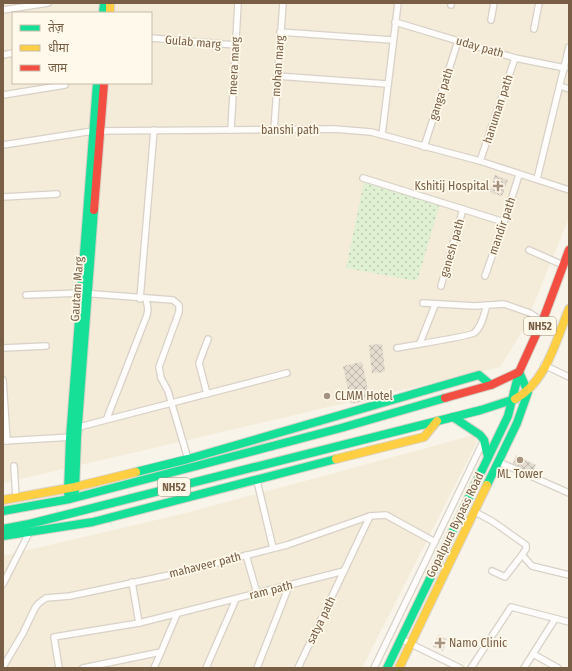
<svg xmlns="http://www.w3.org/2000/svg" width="572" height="671" viewBox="0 0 572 671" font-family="'Fira Sans Condensed','Noto Sans Devanagari',sans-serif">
<defs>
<pattern id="grass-dots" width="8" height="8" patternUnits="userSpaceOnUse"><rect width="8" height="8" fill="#e0f0d2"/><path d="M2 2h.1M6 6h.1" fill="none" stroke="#bac6ac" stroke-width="1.8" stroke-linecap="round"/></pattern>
<pattern id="building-cross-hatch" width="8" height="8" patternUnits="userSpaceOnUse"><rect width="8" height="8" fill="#e5dcd0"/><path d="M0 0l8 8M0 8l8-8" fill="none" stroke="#beb6ab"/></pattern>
</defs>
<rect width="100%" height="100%" fill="#f8f4e9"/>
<g fill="#f4ebd8" fill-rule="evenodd">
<path d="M3 3H569V218L523 330 500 367 3 483ZM13 13H151V83H13Z"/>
<polygon points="474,435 477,442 362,668 3,668 3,556 190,512"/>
</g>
<polygon fill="url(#grass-dots)" points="364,182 440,204 417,281 346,268"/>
<g fill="url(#building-cross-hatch)">
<polygon points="495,175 508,180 502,196 489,192"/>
<polygon points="382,344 385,372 372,373 369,345"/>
<polygon points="362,362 370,400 351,404 343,366"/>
<polygon points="516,455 536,465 532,475 512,466"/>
<polygon points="438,635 447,639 443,651 433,647"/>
</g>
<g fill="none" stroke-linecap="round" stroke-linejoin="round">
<defs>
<g id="street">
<polyline points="451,5 451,3"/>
<polyline points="3,10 48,3"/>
<polyline points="491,20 494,3"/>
<polyline points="395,22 515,58 565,68"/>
<polyline points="534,29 539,3"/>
<polyline points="280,32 392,40"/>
<polyline points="151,38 235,45"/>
<polyline points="3,55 13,53"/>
<polyline points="277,76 387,84"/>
<polyline points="560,86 569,89"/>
<polyline points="3,95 65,85"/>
<polyline points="231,130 238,3"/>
<polyline points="274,130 283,3"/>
<polyline points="382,135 398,3"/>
<polyline points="3,145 93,131 334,129 371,132 480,161 569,190"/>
<polyline points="424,147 458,41"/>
<polyline points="480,161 515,58"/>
<polyline points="363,178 504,222"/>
<polyline points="537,179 569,47"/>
<polyline points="3,197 57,194"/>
<polyline points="529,250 563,265"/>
<polyline points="485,276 504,222 519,175"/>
<polyline points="441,286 463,209"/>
<polyline points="26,295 81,293 173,300 179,305 179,312 159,367 161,378 168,391 188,459"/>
<polyline points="140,299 154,130"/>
<polyline points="423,303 475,306 504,304 530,313 542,321"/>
<polyline points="420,343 435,305"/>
<polyline points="3,348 46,346"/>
<path d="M397 348C407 346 471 336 474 333 482 327 484 314 487 305"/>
<polyline points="544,365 569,377"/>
<polyline points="3,380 7,441"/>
<polyline points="207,394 199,363 208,339"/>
<polyline points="107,418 147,315 148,309 146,299"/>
<polyline points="75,428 287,373"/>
<polyline points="3,441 73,437"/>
<polyline points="499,462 569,493"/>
<polyline points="14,466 16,498"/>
<polyline points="257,481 273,548"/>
<polyline points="475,512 492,521 526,545 526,549 522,555 532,566 569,575"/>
<polyline points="246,555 257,593"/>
<polyline points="492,571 505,577 522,555"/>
<polyline points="132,582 139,623"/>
<polyline points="3,584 30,531"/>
<polyline points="401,639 460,668"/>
<polyline points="533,654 558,668"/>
<polyline points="3,667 23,633 35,608 39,603 46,598 70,596 174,574 287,545 370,516 386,515 435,542"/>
<polyline points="59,668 54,637 139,623 344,571"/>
<polyline points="83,668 161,652 177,614"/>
<polyline points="154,668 161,652"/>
<polyline points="206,668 236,599"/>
<polyline points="257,668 289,586"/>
<polyline points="298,668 370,516"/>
<polyline points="374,668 483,442"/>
<polyline points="471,668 511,607 569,622"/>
<polyline points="524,668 555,619"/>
</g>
<g id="fast">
<polyline points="103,13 104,3"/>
<polyline points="453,417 480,435 484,440 488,457"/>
<polyline points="136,472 188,459 479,375 491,385"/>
<polyline points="487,485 517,423 528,392 519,372"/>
<polyline points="75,491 77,437 94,210"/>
<polyline points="68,493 70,438 97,83"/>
<polyline points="3,511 70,499 341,428 445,398"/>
<polyline points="3,529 29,524 481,410 515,399"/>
<polyline points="3,536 93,522 336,459"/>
<polyline points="387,668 508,416 519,372"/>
</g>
<g id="slow">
<polyline points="110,3 110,13"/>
<path d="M515 399C546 383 556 340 569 309"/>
<polyline points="336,459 424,437 437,421"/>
<polyline points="3,500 75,487 136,472"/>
<polyline points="399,668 487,485"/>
</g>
<g id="jam">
<polyline points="94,210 104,83"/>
<polyline points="445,398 491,385 519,372 544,317 569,250"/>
</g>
</defs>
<use href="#street" stroke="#d7d1c7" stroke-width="8"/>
<use href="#fast" stroke="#d8d1c7" stroke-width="10"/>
<use href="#slow" stroke="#d8d1c7" stroke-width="10"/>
<use href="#jam" stroke="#d8d1c7" stroke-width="10"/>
<use href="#street" stroke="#fefdfc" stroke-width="5.5"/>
<use href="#fast" stroke="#16e098" stroke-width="8"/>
<use href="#slow" stroke="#ffcf43" stroke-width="8"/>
<use href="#jam" stroke="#f24e42" stroke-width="8"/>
</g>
<g fill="#a5927f" stroke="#fff9eb" stroke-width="1.5">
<path d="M496 180h4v4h4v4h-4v4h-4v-4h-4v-4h4z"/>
<circle cx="327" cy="396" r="4"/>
<circle cx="520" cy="460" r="4"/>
<path d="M438 637h4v4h4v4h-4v4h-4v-4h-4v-4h4z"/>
</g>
<g text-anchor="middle" stroke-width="3.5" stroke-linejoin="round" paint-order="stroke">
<g fill="#fff9eb" stroke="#a18c78" stroke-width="1">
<rect x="524" y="317" width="32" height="18" rx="3"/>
<rect x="158" y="478" width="32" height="18" rx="3"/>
</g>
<g font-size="11" font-weight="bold" fill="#795e46">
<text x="540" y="330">NH52</text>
<text x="174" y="491">NH52</text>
</g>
<g font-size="12" fill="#795e46" stroke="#fff9eb">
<text transform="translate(193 42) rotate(5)" y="4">Gulab marg</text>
<text transform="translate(480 47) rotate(16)" y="4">uday path</text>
<text transform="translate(234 66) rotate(-87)" y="4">meera marg</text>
<text transform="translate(278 66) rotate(-86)" y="4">mohan marg</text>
<text transform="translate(441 94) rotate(-72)" y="4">ganga path</text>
<text transform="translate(498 109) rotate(-72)" y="4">hanuman path</text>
<text x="290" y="134">banshi path</text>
<text transform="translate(502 226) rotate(-71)" y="4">mandir path</text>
<text transform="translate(452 248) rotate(-74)" y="4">ganesh path</text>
<text transform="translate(77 289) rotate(-86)" y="4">Gautam Marg</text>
<text transform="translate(455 525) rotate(-64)" y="4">Gopalpura Bypass Road</text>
<text transform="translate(205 565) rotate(-14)" y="4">mahaveer path</text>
<text transform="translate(271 590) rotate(-14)" y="4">ram path</text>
<text transform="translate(321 620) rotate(-64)" y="4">satya path</text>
</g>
<g font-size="12" fill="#795e46" stroke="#fff9eb" text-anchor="start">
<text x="489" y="190" text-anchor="end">Kshitij Hospital</text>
<text x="335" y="400">CLMM Hotel</text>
<text x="520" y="478" text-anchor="middle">ML Tower</text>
<text x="449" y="647">Namo Clinic</text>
</g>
</g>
<rect width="572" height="671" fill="none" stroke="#795e46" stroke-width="8"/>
<rect x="12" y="12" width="140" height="72" fill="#fff9eb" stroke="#c9bba9"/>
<rect x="20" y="25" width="20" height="6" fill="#16e098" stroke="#c9bba9"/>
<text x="48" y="32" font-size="12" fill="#795e46">तेज़</text>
<rect x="20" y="45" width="20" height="6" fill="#ffcf43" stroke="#c9bba9"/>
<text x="48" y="52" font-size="12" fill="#795e46">धीमा</text>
<rect x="20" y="65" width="20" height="6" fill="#f24e42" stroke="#c9bba9"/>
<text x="48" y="72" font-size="12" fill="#795e46">जाम</text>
</svg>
